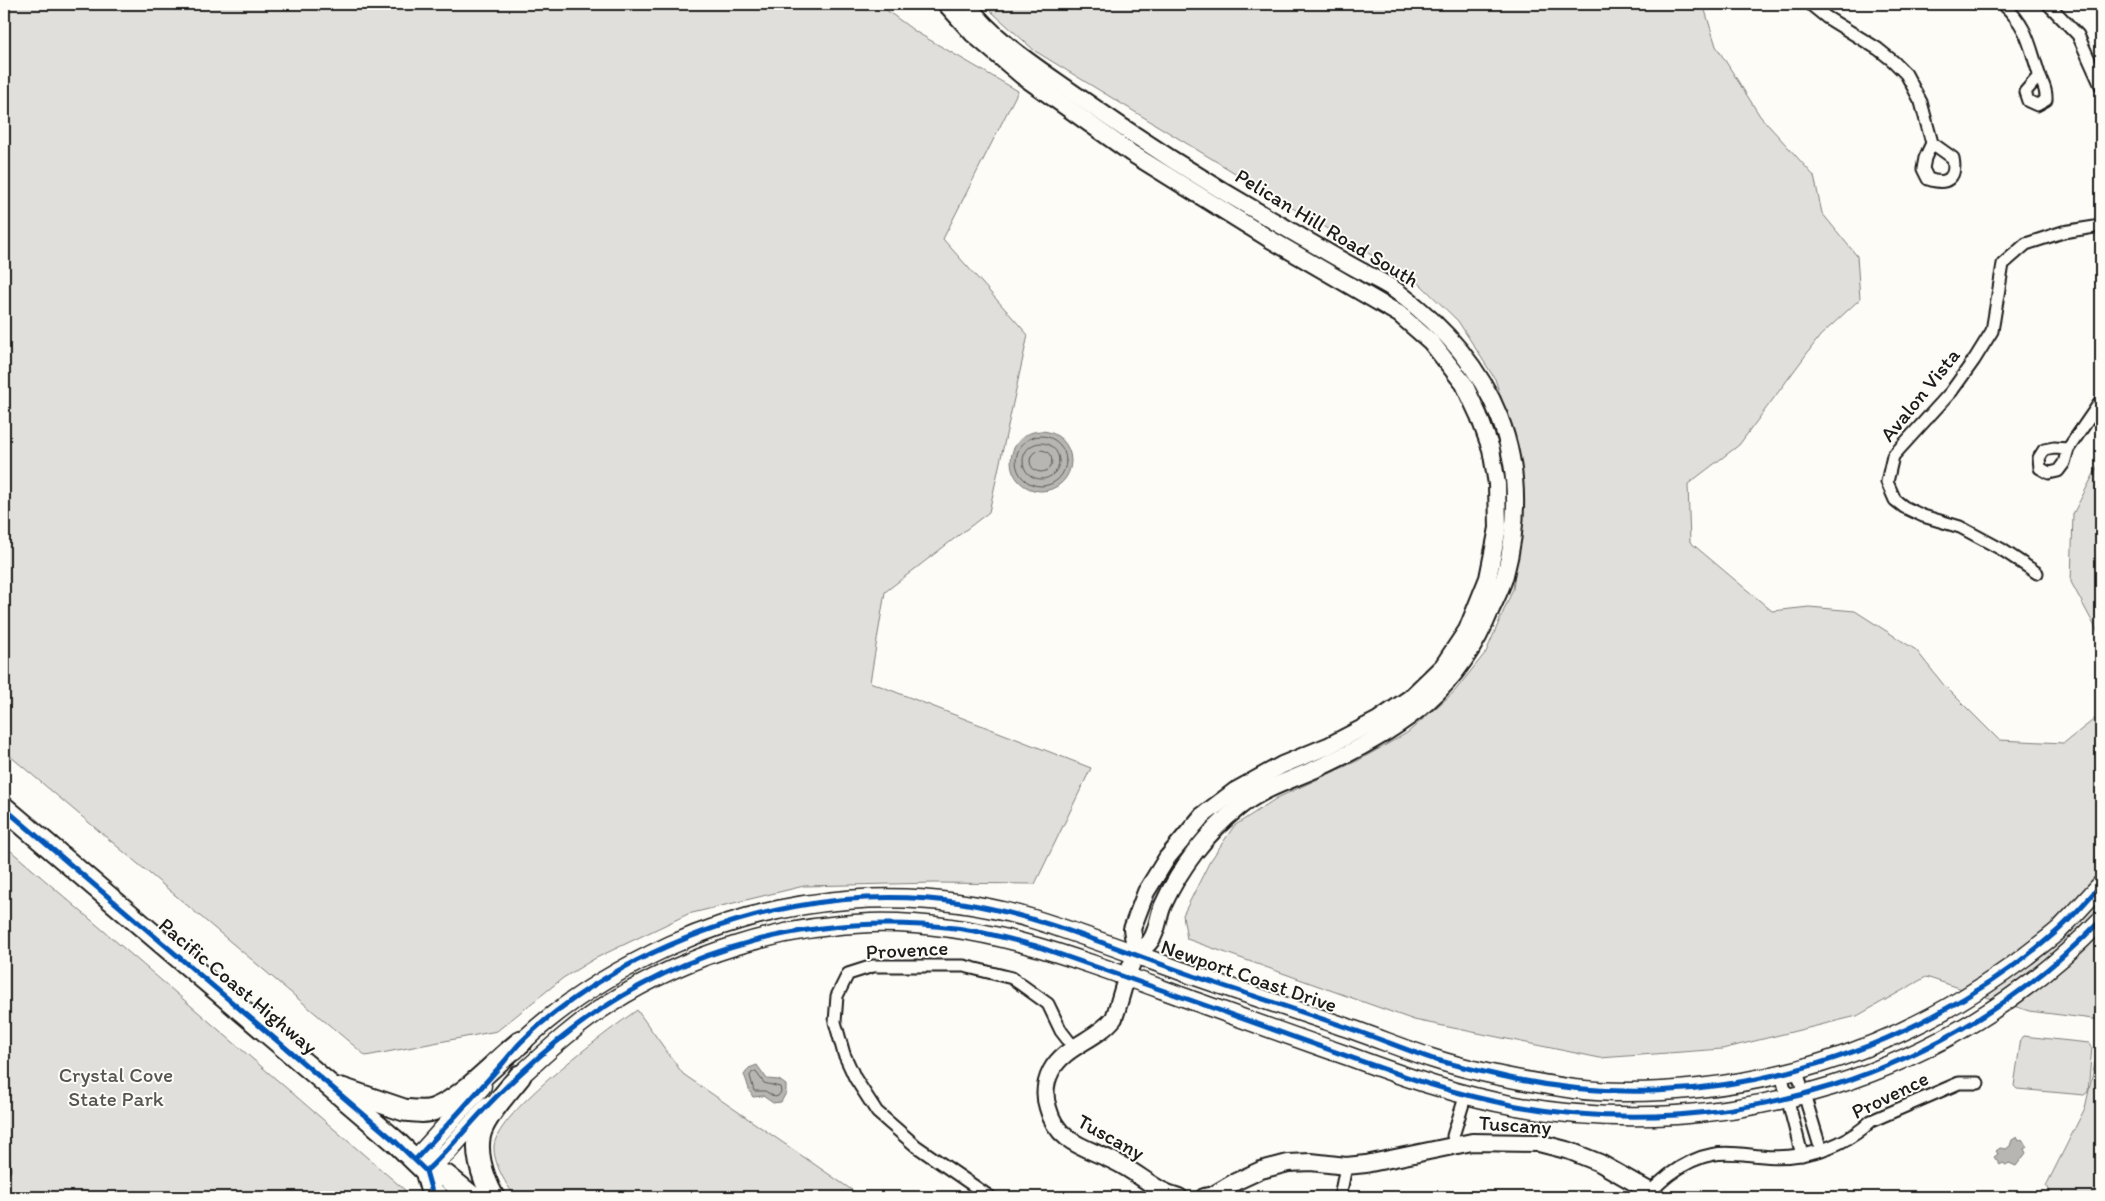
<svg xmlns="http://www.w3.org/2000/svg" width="2105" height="1201" viewBox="0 0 2105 1201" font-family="Itim,sans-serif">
<rect width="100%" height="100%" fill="#fdfcf7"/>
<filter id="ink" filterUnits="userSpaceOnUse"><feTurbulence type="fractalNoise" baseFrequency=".02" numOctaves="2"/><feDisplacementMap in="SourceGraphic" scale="10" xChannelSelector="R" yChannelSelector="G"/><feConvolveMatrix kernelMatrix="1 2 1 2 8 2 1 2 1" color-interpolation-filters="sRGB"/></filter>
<g filter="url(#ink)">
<g fill="#e0dfdb" stroke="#7e7e7c">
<polygon points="4,4 878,4 916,32 1018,91 943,239 1028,335 989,512 885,592 870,682 1091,768 1035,884 935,883 804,886 688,914 594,959 563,978 497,1031 366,1056 4,751"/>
<polygon points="983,4 1701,4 1704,7 1716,46 1760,116 1814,176 1822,213 1857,256 1860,299 1820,336 1739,445 1688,484 1690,542 1772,611 1809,607 1855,611 1916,650 1943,684 1999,740 2064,743 2101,714 2101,1020 2029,1011 1926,977 1857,1016 1722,1049 1600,1058 1414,1020 1187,939 1183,915 1209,863 1234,826 1277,798 1359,760 1407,733 1454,692 1486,652 1513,589 1523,509 1517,446 1495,379 1458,321 1420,284 1304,215 1035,51"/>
<polygon points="2101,460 2101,638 2071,582 2073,514"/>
<polygon points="4,845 413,1197 4,1197"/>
<path d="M637 1010 683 1074 862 1197H517C506 1187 493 1162 494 1146 497 1112 608 1031 637 1010Z"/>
<polygon points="2023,1036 2089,1043 2092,1047 2088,1092 2084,1095 2017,1089 2014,1086 2021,1038"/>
<polygon points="2101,1037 2101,1197 2052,1197 2046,1186 2085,1108"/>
</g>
<g fill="#b7b6b2" stroke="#797876">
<circle cx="1041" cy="461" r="30"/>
<path d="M757 1065 767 1079 779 1080 786 1085V1093L781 1102 773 1103 763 1096 753 1097C748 1090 748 1083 744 1075L749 1068Z"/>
<polygon points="2017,1137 2019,1141 2022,1139 2027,1147 2024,1149 2026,1153 2016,1166 2009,1163 2006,1165 2003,1163 2000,1165 1994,1157 1998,1154 1996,1151 2000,1148 2006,1149 2010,1146 2012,1140"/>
</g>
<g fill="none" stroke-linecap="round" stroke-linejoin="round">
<g stroke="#5a5a58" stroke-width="1">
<circle cx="1041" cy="461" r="25"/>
<circle cx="1041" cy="461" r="18"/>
<circle cx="1041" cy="461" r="11"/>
<polygon points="753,1072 756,1072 764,1083 780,1087 781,1092 778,1096 775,1097 765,1091 754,1091 750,1076"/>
</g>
<polyline stroke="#797876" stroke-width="3" points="4,1181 10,1170 8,1155"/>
<defs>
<g id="street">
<path d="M1810 4 1826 17 1878 49 1893 61 1906 74 1921 102 1932 143 1953 158C1957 178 1947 186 1928 179L1923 169 1925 158 1932 143"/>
<path d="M2003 4C2028 27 2029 44 2039 74 2042 84 2047 88 2046 100L2037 105 2028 101 2025 92 2039 76"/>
<polyline points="2048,4 2078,35 2101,86"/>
<polyline points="2068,449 2054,448 2044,450 2039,458 2040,468 2049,473 2058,471 2064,463 2068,449 2101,401"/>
<polyline points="2037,573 2001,549 1960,527 1923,516 1904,507 1895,500 1887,482 1893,456 1951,392 1974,360 1992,331 2003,264 2026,244 2063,232 2101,226"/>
<polyline points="1797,1071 1821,1150"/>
<polyline points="1781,1074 1802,1155"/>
<polyline points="1456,1144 1453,1136 1466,1094"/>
<polyline points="990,1197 916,1146 877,1112 855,1078 844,1054 835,1022 837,996 848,974 873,966 964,966 1012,978 1048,1004 1061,1031 1075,1049"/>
<polyline points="1340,1197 1346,1166"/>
<path d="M1649 1197C1652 1188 1662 1181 1669 1175 1722 1135 1746 1164 1800 1155 1826 1151 1853 1139 1871 1121L1959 1083H1978"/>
</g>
<g id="secondary">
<polyline points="946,4 973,34 1021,75 1131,153 1268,238 1399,314 1431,342 1464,384 1479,416 1491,449 1497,484 1498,528 1488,578 1467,630 1443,666 1410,698 1378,720 1328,746 1282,765 1235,791 1202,816 1167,858 1146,892 1132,929 1136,954"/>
<path d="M967 4C995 41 1035 66 1073 93 1141 141 1212 186 1284 227 1310 242 1335 257 1361 271 1373 278 1388 284 1399 293 1494 364 1536 458 1505 575 1502 587 1496 598 1491 609 1459 689 1406 726 1331 762 1301 777 1266 786 1239 807 1207 832 1180 868 1163 905 1158 916 1158 930 1151 940 1148 946 1140 949 1136 955 1126 972 1121 999 1114 1018 1097 1040 1064 1046 1051 1071 1045 1083 1044 1096 1048 1108 1058 1147 1093 1148 1123 1166 1143 1177 1156 1191 1179 1197"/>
<polyline points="1204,1197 1213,1195 1235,1182 1261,1170 1288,1163 1311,1162 1346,1166 1366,1164 1472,1142 1539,1143 1570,1151 1600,1163 1651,1192"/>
</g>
<g id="primary">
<path d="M515 1050C524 1039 535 1030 546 1021 585 989 626 966 671 945 784 894 913 884 1033 919 1085 935 1136 955 1187 973 1238 991 1290 1008 1342 1026 1372 1036 1401 1048 1431 1058 1477 1073 1527 1082 1574 1089 1649 1098 1749 1086 1821 1063 1896 1040 1964 1003 2026 956 2037 947 2049 939 2060 929 2074 915 2087 900 2101 885"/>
<path d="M510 1085C542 1056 573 1026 610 1003 688 954 779 926 871 923 989 920 1096 966 1205 1005 1253 1022 1302 1040 1351 1057 1405 1077 1460 1096 1516 1106 1730 1144 1951 1076 2101 920"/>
<polyline points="415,1160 482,1086"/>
<polyline points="426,1171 448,1151 488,1106"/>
</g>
<g id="highway">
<polyline points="4,808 396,1142 426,1171 432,1192 438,1197"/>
<path d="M342 1089 404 1110C414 1111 426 1113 435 1109 464 1098 496 1061 522 1041"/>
<polyline points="426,1171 446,1176 472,1197"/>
<path d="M493 1197C483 1178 472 1147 483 1126 491 1109 508 1091 520 1076"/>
</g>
</defs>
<use href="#street" stroke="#1c1c1c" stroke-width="15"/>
<use href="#secondary" stroke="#1c1c1c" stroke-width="20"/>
<use href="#primary" stroke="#1c1c1c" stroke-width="21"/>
<use href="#highway" stroke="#1c1c1c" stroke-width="25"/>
<use href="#street" stroke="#fdfcf7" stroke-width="11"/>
<use href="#secondary" stroke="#fdfcf7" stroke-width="16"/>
<use href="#primary" stroke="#fdfcf7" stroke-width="18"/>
<use href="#highway" stroke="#fdfcf7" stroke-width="21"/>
<defs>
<g id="cycleway">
<polyline points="4,808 396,1142 426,1171 432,1192 438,1197"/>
<path d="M415 1160C445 1128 474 1096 503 1063 509 1056 515 1048 521 1042 552 1011 597 981 636 961 737 910 849 886 962 903 1043 916 1118 950 1194 976 1247 994 1301 1011 1354 1030 1380 1039 1406 1050 1433 1059 1460 1067 1488 1073 1515 1079 1706 1119 1909 1059 2056 932 2072 918 2086 901 2101 885"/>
<path d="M426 1171C451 1148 472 1121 496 1097 518 1075 548 1048 573 1029 684 945 818 912 955 928 982 931 1010 939 1036 946 1125 977 1214 1008 1302 1040 1373 1065 1443 1093 1517 1106 1730 1144 1950 1076 2101 920"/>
</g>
</defs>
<use href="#cycleway" stroke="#fdfcf7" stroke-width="8"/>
<use href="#cycleway" stroke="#0057b8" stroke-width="5"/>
</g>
</g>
<g text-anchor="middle" stroke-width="4" stroke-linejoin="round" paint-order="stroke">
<g font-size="21" fill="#1c1c1c" stroke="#fdfcf7">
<text transform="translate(1327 228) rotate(31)" y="7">Pelican Hill Road South</text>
<text transform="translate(1920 395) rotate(-51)" y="7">Avalon Vista</text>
<text transform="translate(907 950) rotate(-3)" y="7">Provence</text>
<text transform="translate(1249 976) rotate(19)" y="7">Newport Coast Drive</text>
<text transform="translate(238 986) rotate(40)" y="7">Pacific Coast Highway</text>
<text transform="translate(1890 1095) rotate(-26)" y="7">Provence</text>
<text transform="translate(1515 1125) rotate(4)" y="7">Tuscany</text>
<text transform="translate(1111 1137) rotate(29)" y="7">Tuscany</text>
</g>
<g font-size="21" fill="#575655" stroke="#fdfcf7">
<text x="116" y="1082">Crystal Cove<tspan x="116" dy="24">State Park</tspan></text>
</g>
</g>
<rect width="2105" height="1201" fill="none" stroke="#fdfcf7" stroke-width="20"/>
<rect x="10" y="10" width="2085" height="1181" fill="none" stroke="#1c1c1c" stroke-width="2" filter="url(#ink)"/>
</svg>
